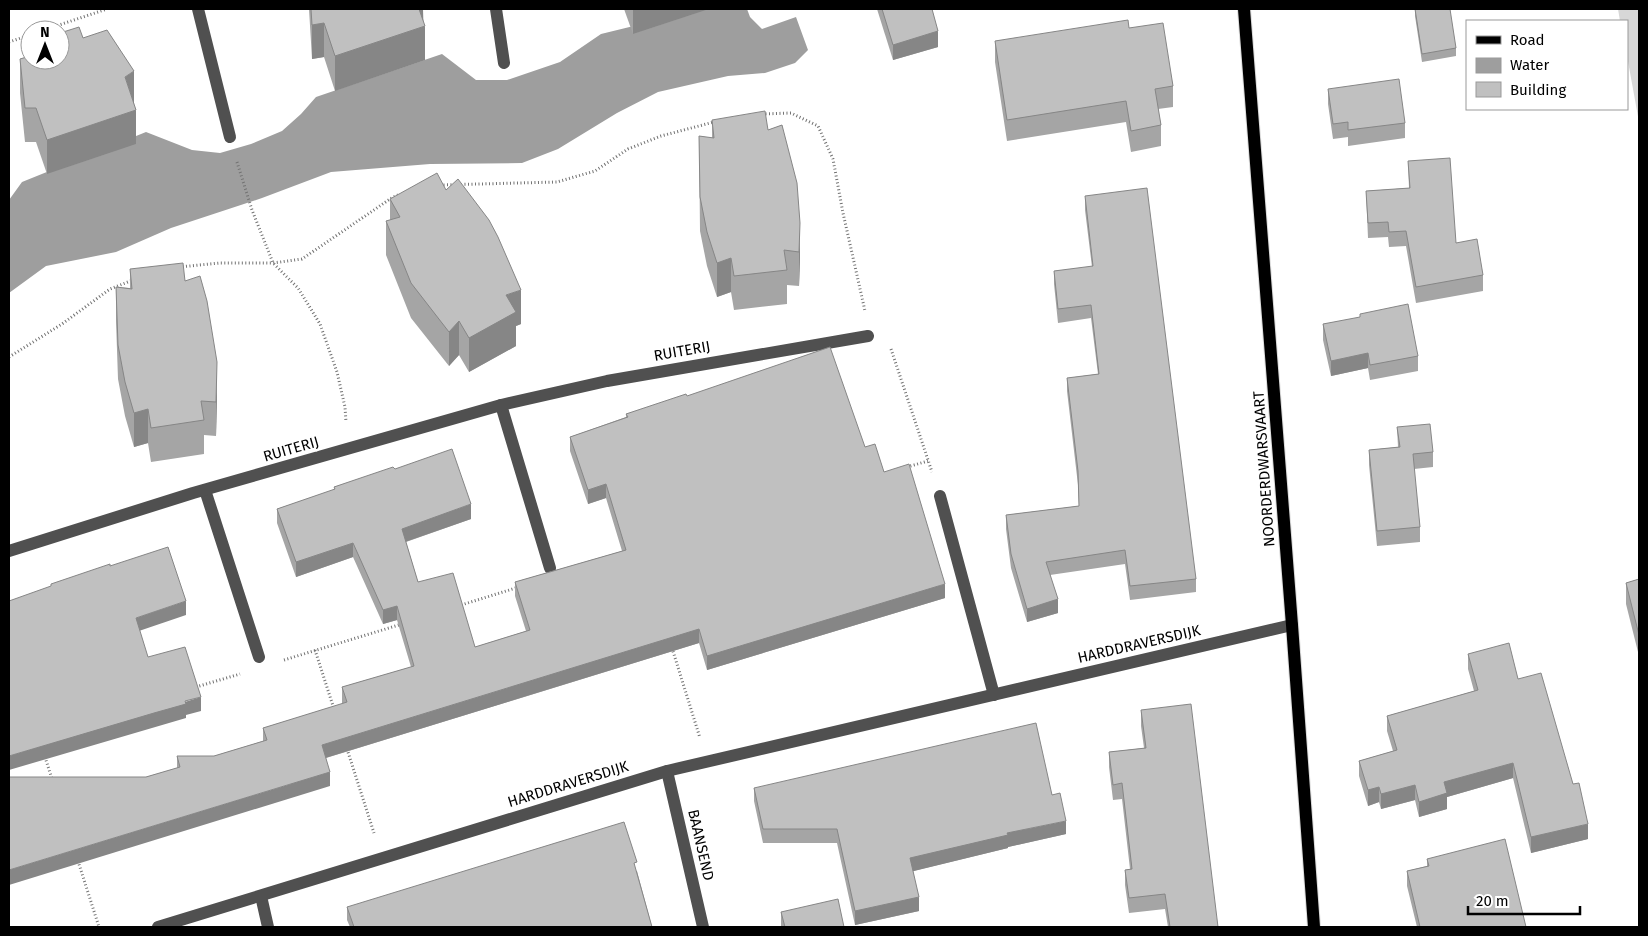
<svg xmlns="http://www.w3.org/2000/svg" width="1648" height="936" viewBox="0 0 1648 936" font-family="'Fira Sans',sans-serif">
<rect width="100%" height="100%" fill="#fff"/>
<polygon fill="#d7d7d7" points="1618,9 1639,9 1639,122 1627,56 1627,21 1620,21"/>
<polygon fill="#9e9e9e" points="703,9 747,9 750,17 762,29 796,17 808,50 795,63 765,73 728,76 658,92 617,113 558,149 522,163 430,164 331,172 262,198 171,228 116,252 46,266 9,293 9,200 22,182 146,132 192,150 220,153 251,144 282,131 301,114 316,97 442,54 476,80 507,80 560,62 601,34"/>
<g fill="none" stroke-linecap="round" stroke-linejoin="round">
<defs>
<polyline id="major" points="1244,9 1292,625 1314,927"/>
</defs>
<use href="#major" stroke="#dbdbdb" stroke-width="14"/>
<g stroke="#727272" stroke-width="3" stroke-dasharray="1 2.5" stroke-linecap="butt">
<polyline points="44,30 107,9"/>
<polyline points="9,42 30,35"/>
<polyline points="762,114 791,113 818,126 833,159 843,213 865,311"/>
<polyline points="237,162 252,210 273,263 298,288 320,324 337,372 345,407 346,422"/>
<polyline points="440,185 557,182 595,171 628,149 661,136 714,122"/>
<polyline points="179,267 220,263 273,263 302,259 393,197 398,195"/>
<polyline points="891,349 932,472"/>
<polyline points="9,357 62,324 110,289 133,280"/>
<polyline points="907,467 928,461"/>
<polyline points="458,606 519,587"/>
<polyline points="672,648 700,738"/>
<polyline points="315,650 334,709"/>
<polyline points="284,660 402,624"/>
<polyline points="196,687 240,674"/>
<polyline points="347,749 374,833"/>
<polyline points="45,757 52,779"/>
<polyline points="78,861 99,927"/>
</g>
<g stroke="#505050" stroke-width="12">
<polyline points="198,9 230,137"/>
<polyline points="496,9 504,63"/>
<polyline points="501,405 550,568"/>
<polyline points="205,490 259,657"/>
<polyline points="940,496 994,695"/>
<polyline points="9,551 193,493 501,405 607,381 868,336"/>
<polyline points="667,771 703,927"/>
<polyline points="261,896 268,927"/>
<polyline points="158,927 667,771 1292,625"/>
</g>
<use href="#major" stroke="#000" stroke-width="12"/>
</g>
<g fill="#a5a5a5">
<polygon points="309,9 423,9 425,60 335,91 324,57 312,59"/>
<polygon points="624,9 709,9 633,34"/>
<polygon points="877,9 932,9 938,47 893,60"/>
<polygon points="1415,9 1456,48 1456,56 1422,62 1415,16"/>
<polygon points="1129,28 1173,86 1173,107 1158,109 1161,125 1161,146 1131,152 1126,122 1007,141 995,62 995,41"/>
<polygon points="83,38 134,104 136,144 47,174 36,142 25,142 20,93 20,59"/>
<polygon points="1328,89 1405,123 1405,138 1348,146 1348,137 1333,139 1328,104"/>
<polygon points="712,120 768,130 782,125 800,258 799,286 787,285 787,304 734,310 731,292 717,297 707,266 700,231 699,136 712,138"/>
<polygon points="1408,161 1456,243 1483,275 1483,291 1416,303 1406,246 1389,247 1388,237 1368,238 1366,191 1409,188"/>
<polygon points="1085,196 1196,579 1196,592 1130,600 1125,564 1050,575 1058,613 1027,622 1011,568 1006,529 1006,515 1079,506 1078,485 1067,391 1067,378 1098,374 1091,318 1058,323 1054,284 1054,271 1092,267 1085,210"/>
<polygon points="390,199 521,324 516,326 516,346 469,372 459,355 449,366 411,318 386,255 386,221 390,220"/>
<polygon points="130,269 185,281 217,396 216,436 204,435 204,454 151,462 148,443 134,447 125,416 118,379 116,321 116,287 130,288"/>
<polygon points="1360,314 1418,356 1418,371 1370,380 1368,368 1331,376 1323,340 1323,324 1360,318"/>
<polygon points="687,396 865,447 884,472 945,598 707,670 699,643 326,758 330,786 146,777 177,768 177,756 214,756 263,741 263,728 342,704 342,687 411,667 397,620 383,624 353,557 296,577 277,523 277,509 334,490 334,487 395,469 471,519 406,542 418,582 475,647 526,631 515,596 515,582 622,551 606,498 588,504 570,451 570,437 626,417 626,414"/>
<polygon points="1397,427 1433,452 1433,467 1414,469 1420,527 1420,542 1377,546 1369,465 1369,450 1398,447"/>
<polygon points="1639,579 1639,656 1626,604 1626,583"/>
<polygon points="1468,654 1518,679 1588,839 1531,853 1513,778 1447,797 1447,809 1419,817 1415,800 1381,809 1379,802 1368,806 1359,776 1359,761 1393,751 1387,731 1387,716 1474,691 1468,669"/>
<polygon points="1141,710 1218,927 1168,927 1165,909 1129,913 1125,885 1125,870 1130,869 1122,799 1113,800 1109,767 1109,752 1144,748 1141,726"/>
<polygon points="754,788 1066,834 1008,847 1008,848 913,871 919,911 855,925 837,843 763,843 754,801"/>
<polygon points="1427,859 1526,927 1417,927 1407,886 1407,871 1427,866"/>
<polygon points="637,871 652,927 350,927 347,920 347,907"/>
<polygon points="781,912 844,927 781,927"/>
</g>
<g fill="#868686">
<polygon points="413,9 423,9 423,21"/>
<polygon points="633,9 709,9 633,34"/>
<polygon points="324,23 324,57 312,59 312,25"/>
<polygon points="425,26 425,60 335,91 335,56"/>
<polygon points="938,31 938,47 893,60 893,45"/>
<polygon points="134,71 134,105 125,77"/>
<polygon points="136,110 136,144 47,174 47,140"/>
<polygon points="800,223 800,258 799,286 799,252"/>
<polygon points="731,258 731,292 717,297 717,263"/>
<polygon points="521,290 521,324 516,326 516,346 469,372 469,338 506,295"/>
<polygon points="459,321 459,355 449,366 449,332"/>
<polygon points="1368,353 1368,368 1331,376 1331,361"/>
<polygon points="217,362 217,396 216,436 216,402"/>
<polygon points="148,409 148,443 134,447 134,413"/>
<polygon points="606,484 606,498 588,504 588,490"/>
<polygon points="471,504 471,519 402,543 402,529"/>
<polygon points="353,543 353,557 296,577 296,562"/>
<polygon points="945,584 945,598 707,670 707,656"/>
<polygon points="1058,599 1058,613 1027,622 1027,609"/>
<polygon points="186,601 186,615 136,632 136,618"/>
<polygon points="397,606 397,620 383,624 383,610"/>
<polygon points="699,629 699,643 322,759 322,745"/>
<polygon points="201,697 201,711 186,715 186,718 9,770 9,756"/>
<polygon points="1513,763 1513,778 1447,797 1447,809 1419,817 1419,802 1444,782"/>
<polygon points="330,772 330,786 9,885 9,870"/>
<polygon points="1415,785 1415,800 1381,809 1381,794"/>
<polygon points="1379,787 1379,802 1368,806 1368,790"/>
<polygon points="1066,821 1066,834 1008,847 1008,848 910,872 910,858 1007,833"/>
<polygon points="1588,824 1588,839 1531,853 1531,837"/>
<polygon points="919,897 919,911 855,925 855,911"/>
</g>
<g fill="#c0c0c0" stroke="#868686">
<polygon points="311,9 419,9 425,26 335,56 324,23 312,25"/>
<polygon points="882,9 932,9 938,31 893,45"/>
<polygon points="1415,9 1450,9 1456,48 1422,54"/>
<polygon points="1128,20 1129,28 1163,23 1173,86 1155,89 1161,125 1131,131 1126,101 1007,120 995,41"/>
<polygon points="79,27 83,38 107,30 134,71 125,77 136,110 47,140 36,108 25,108 20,59 30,56 30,60 60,60 60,33"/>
<polygon points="1399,79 1405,123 1348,130 1348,122 1333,124 1328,89"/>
<polygon points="765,111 768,130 782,125 797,183 800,223 799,252 784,250 787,270 734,276 731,258 717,263 707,232 700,197 699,136 714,138 712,120"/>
<polygon points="1450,158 1456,243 1477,239 1483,275 1416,287 1406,231 1389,232 1388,222 1368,223 1366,191 1410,188 1408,161"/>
<polygon points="437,173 446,190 458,179 489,220 498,237 521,290 506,295 516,312 469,338 459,321 449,332 411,283 386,221 400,217 390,199"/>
<polygon points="1147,188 1196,579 1130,586 1125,550 1046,562 1058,599 1027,609 1011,554 1006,515 1079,506 1078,471 1067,378 1099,374 1091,305 1058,309 1054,271 1093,266 1085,196"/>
<polygon points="183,263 185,281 200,276 207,301 217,362 216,402 201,401 204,420 151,428 148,409 134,413 125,382 118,345 116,287 132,289 130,269"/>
<polygon points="1408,304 1418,356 1370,365 1368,353 1331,361 1323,324 1360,317 1360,314"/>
<polygon points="830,347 865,447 875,444 884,472 909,464 945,584 707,656 699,629 322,745 330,772 9,870 9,777 146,777 180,767 177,756 214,756 267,740 263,728 347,702 342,687 414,666 397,606 383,610 353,543 296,562 277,509 335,489 334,487 393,467 395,469 452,449 471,504 402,529 418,582 453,573 475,647 530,630 515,582 626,550 606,484 588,490 570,437 628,417 626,414 686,394 687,396"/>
<polygon points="1430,424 1433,452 1413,454 1420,527 1377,531 1369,450 1400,447 1397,427"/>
<polygon points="168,547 186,601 136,618 148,657 185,647 201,697 185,701 186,704 154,713 9,756 9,601 51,586 51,584 110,564 110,566"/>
<polygon points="1639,579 1639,635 1626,583"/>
<polygon points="1509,643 1518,679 1541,673 1573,784 1579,783 1588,824 1531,837 1513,763 1444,782 1447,793 1419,802 1415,785 1381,794 1379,787 1368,790 1359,761 1397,750 1387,716 1478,690 1468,654"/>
<polygon points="1191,704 1218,927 1170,927 1165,894 1129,898 1125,870 1132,869 1122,783 1113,785 1109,752 1146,748 1141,710"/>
<polygon points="1036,723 1052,795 1060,793 1066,821 1007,833 1008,835 910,858 919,897 855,911 837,829 763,829 754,788"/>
<polygon points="624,822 637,862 634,863 652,927 354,927 347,907"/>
<polygon points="1505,839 1526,927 1420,927 1407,871 1429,866 1427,859"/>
<polygon points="838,899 844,927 785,927 781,912"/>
</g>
<g text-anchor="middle" stroke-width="4.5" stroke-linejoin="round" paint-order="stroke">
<g font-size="15" fill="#000" stroke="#fff">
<text transform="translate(682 351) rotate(-10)" y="5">RUITERIJ</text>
<text transform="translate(291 449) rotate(-16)" y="5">RUITERIJ</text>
<text transform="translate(1264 469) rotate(-94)" y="5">NOORDERDWARSVAART</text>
<text transform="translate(1139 644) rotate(-13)" y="5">HARDDRAVERSDIJK</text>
<text transform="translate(568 784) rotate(-17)" y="5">HARDDRAVERSDIJK</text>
<text transform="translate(701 845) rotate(77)" y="5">BAANSEND</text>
</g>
</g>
<rect width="1648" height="936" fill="none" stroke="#000000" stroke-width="20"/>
<rect x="1466" y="20" width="162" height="90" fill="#ffffff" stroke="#999999"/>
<rect x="1476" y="36" width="25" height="8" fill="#000000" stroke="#999999"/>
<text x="1510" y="45" font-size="15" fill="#000000">Road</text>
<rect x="1476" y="58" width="25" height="15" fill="#9e9e9e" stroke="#999999"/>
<text x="1510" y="70" font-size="15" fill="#000000">Water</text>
<rect x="1476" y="82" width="25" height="15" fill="#c0c0c0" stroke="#999999"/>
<text x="1510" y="95" font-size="15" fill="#000000">Building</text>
<g transform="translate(45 45)"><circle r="24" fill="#ffffff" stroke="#999999"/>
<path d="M0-4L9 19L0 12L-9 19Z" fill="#000000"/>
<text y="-8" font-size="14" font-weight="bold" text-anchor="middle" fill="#000000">N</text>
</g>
<path d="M1468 906v8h112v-8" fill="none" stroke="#000000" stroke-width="2.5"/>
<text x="1476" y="906" font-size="15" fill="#000000" stroke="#ffffff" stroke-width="4" paint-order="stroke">20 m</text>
</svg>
